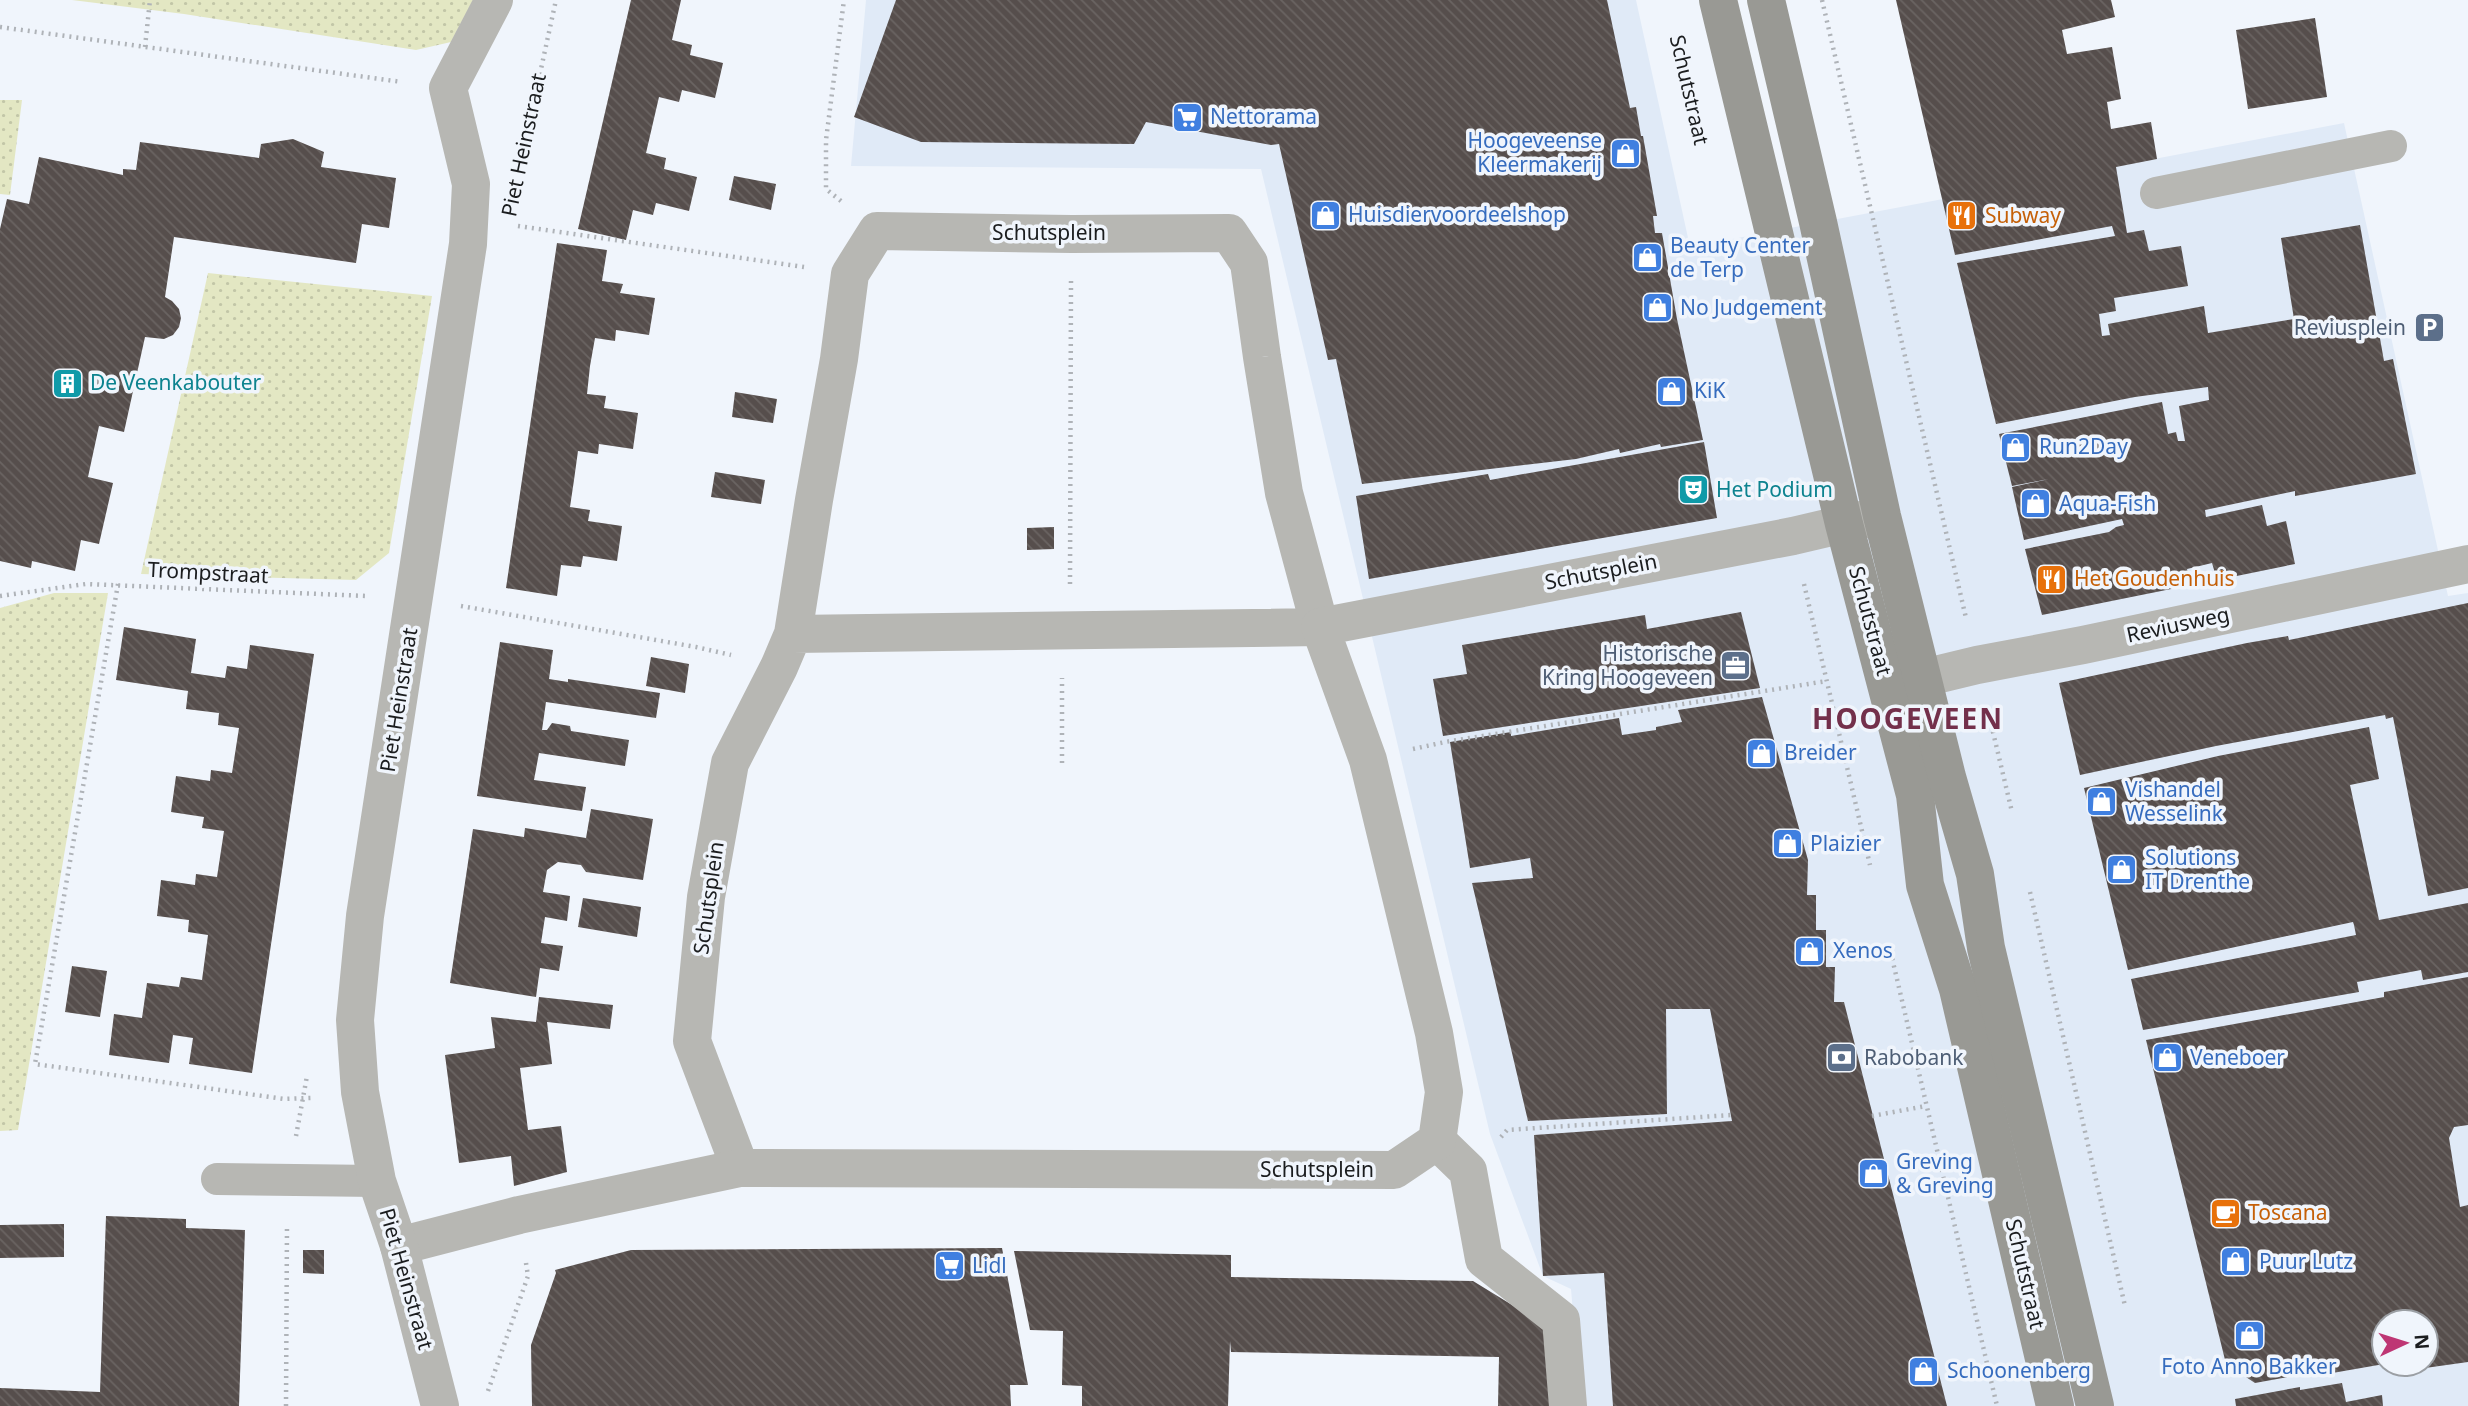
<svg xmlns="http://www.w3.org/2000/svg" width="2468" height="1406" viewBox="0 0 2468 1406" font-family="'Noto Sans',sans-serif">
<defs>
<pattern id="grass-dots" width="8" height="8" patternUnits="userSpaceOnUse" patternTransform="scale(1.75)"><rect width="8" height="8" fill="#e3e7c3"/><path d="M2 2h.1M6 6h.1" fill="none" stroke="#c2c6a7" stroke-width="1.8" stroke-linecap="round"/></pattern>
<pattern id="building-back-hatch" width="6" height="6" patternUnits="userSpaceOnUse" patternTransform="scale(1.75)"><rect width="6" height="6" fill="#564e4c"/><path d="M-1 5l2 2M0 0l6 6M5-1l2 2" fill="none" stroke="#6a6462"/></pattern>
</defs>
<rect width="100%" height="100%" fill="#f0f5fc"/>
<path fill="#e0eaf7" fill-rule="evenodd" d="M866 0H1636L1690 247 2344 123 2448 596 2468 593V1406H1581L1571 1289 1543 1276 1490 1134 1261 169 851 166ZM2384 1322H2426V1364H2384Z"/>
<g fill="url(#grass-dots)">
<polygon points="72,0 473,0 451,42 416,50 184,14"/>
<polygon points="0,100 22,100 10,195 0,194"/>
<polygon points="208,273 432,296 389,553 356,580 141,574"/>
<polygon points="54,593 108,593 18,1130 0,1131 0,608"/>
</g>
<g fill="url(#building-back-hatch)">
<polygon points="631,0 681,0 672,40 692,45 690,55 723,63 715,98 682,90 679,102 659,97 646,153 666,158 664,169 697,177 689,211 656,203 653,215 633,210 626,240 578,229"/>
<polygon points="896,0 1607,0 1630,108 1636,107 1641,136 1643,136 1657,216 1653,216 1655,233 1662,233 1677,319 1703,440 1661,447 1660,444 1620,453 1619,449 1576,459 1362,484 1336,359 1328,360 1279,144 1271,145 1146,122 1134,144 921,142 854,117"/>
<polygon points="1896,0 2111,0 2115,17 2062,30 2067,54 2112,47 2121,99 2107,102 2111,129 2151,122 2157,159 2116,167 2127,233 2144,230 2149,251 2181,246 2188,286 2114,298 2116,311 2099,314 2102,336 2110,335 2108,324 2204,306 2208,333 2294,319 2281,238 2360,225 2384,361 2393,359 2416,474 2295,496 2295,491 2205,510 2206,517 2262,505 2267,526 2286,521 2295,564 2217,580 2212,563 2187,569 2191,585 2042,615 2025,549 2109,532 2116,527 2124,525 2122,519 2024,540 2012,487 2049,479 2012,486 1999,434 2162,402 2168,434 2176,432 2178,441 2185,441 2179,406 2209,400 2208,387 2135,397 1996,424 1957,263 2115,236 2112,226 1955,255"/>
<polygon points="2315,18 2327,97 2248,109 2236,30"/>
<polygon points="293,139 324,152 321,167 396,178 389,228 362,224 356,263 174,237 165,297 172,301 179,309 181,318 179,327 173,335 164,339 145,337 124,432 99,426 88,477 113,483 99,544 81,540 75,571 32,561 31,568 0,561 0,229 7,199 29,204 39,157 123,175 123,169 136,170 140,142 259,158 261,144"/>
<polygon points="734,176 776,184 771,210 729,200"/>
<polygon points="557,243 607,250 602,281 623,284 620,293 655,298 649,335 616,330 615,341 595,338 590,366 587,394 606,396 604,408 638,413 633,449 599,444 598,454 578,451 574,480 570,507 590,510 588,521 622,526 617,561 583,556 581,567 561,565 557,596 506,588"/>
<polygon points="735,392 777,399 773,423 732,417"/>
<polygon points="1704,442 1717,518 1369,579 1356,496 1488,474 1490,480"/>
<polygon points="715,472 765,480 761,504 711,497"/>
<polygon points="1054,527 1054,549 1027,550 1027,528"/>
<polygon points="2468,603 2468,888 2428,896 2393,717 2386,719 2385,715 2216,746 2080,775 2059,683 2247,643 2288,636 2289,640"/>
<polygon points="1741,612 1760,688 1443,736 1433,679 1467,674 1462,645 1645,615 1647,629"/>
<polygon points="124,627 196,639 191,673 225,678 227,666 247,669 250,645 314,654 252,1073 189,1064 193,1038 173,1035 169,1063 109,1055 114,1014 142,1018 147,983 179,987 181,977 202,980 208,935 188,932 189,920 157,916 161,880 195,885 196,874 217,877 224,831 202,828 204,817 171,812 176,776 210,781 211,770 232,773 239,728 218,725 219,713 186,709 188,691 116,680"/>
<polygon points="500,642 553,650 549,679 568,682 568,679 660,693 656,718 546,702 542,730 547,730 552,723 570,726 571,731 629,740 625,766 539,753 534,780 586,787 582,811 477,796"/>
<polygon points="651,657 689,664 685,693 646,686"/>
<polygon points="1762,697 1808,860 1807,895 1816,895 1816,930 1826,930 1826,967 1835,967 1834,1002 1844,1002 1845,1006 1947,1406 1613,1406 1604,1273 1543,1276 1534,1135 1732,1121 1710,1009 1666,1009 1667,1114 1528,1121 1472,883 1533,878 1530,858 1470,868 1450,742 1511,732 1511,736 1619,718 1622,735 1656,730 1656,727 1682,722 1678,710"/>
<polygon points="2369,727 2379,779 2350,785 2379,920 2468,903 2468,972 2423,980 2421,970 2357,982 2359,992 2143,1030 2131,979 2356,935 2354,925 2353,922 2128,970 2084,788 2218,756"/>
<polygon points="591,809 653,819 643,880 586,872 581,865 558,862 547,870 543,892 570,896 567,921 545,917 541,943 563,946 559,971 540,968 536,997 450,983 473,829 524,837 525,828 586,838"/>
<polygon points="583,898 641,907 637,937 578,927"/>
<polygon points="72,966 107,971 100,1017 65,1012"/>
<polygon points="2468,977 2468,1125 2454,1127 2449,1138 2460,1207 2468,1205 2468,1362 2418,1369 2426,1364 2426,1322 2384,1322 2384,1364 2321,1375 2320,1371 2255,1383 2234,1369 2228,1372 2146,1040 2384,997 2384,992"/>
<polygon points="539,997 613,1005 610,1029 547,1022 552,1064 520,1068 528,1130 561,1126 567,1172 514,1186 511,1156 459,1163 445,1055 495,1048 491,1017 536,1022"/>
<polygon points="106,1216 186,1219 186,1228 245,1230 239,1406 0,1406 0,1388 100,1392"/>
<polygon points="64,1224 64,1257 0,1258 0,1225"/>
<polygon points="1002,1248 1028,1385 1010,1385 1011,1406 532,1406 531,1345 556,1273 555,1270 631,1250"/>
<polygon points="303,1250 324,1250 324,1274 303,1273"/>
<polygon points="1014,1251 1231,1255 1231,1277 1473,1281 1548,1327 1554,1406 1498,1406 1499,1357 1231,1352 1230,1341 1228,1406 1082,1406 1082,1386 1062,1385 1063,1331 1030,1330"/>
<polygon points="2342,1383 2346,1402 2382,1395 2383,1406 2236,1406 2235,1399 2300,1387 2300,1390"/>
</g>
<g fill="none" stroke-linecap="round" stroke-linejoin="round">
<g stroke="#afb3b8" stroke-width="4.5" stroke-dasharray="2 5" stroke-linecap="butt">
<polyline points="1822,0 1966,618"/>
<polyline points="0,27 402,82"/>
<polyline points="145,47 150,0"/>
<polyline points="519,170 556,0"/>
<polyline points="841,201 826,189 826,140 844,0"/>
<polyline points="518,226 804,267"/>
<polyline points="118,584 35,1064 284,1099 311,1098"/>
<polyline points="1070,584 1071,281"/>
<polyline points="1804,584 1870,865"/>
<polyline points="0,596 86,584 366,596"/>
<polyline points="461,606 696,647 731,655"/>
<polyline points="1988,711 2012,812"/>
<polyline points="1413,749 1445,742 1827,681"/>
<polyline points="1062,763 1062,678"/>
<polyline points="2030,892 2125,1306"/>
<polyline points="1889,945 1997,1406"/>
<polyline points="1872,1116 1926,1106"/>
<polyline points="296,1136 307,1076"/>
<polyline points="1501,1137 1507,1130 1731,1115"/>
<polyline points="488,1391 528,1276 526,1263"/>
<polyline points="286,1406 287,1224"/>
</g>
<g stroke="#b7b7b3" stroke-width="32">
<polyline points="2156,193 2391,146"/>
<polyline points="217,1179 377,1181"/>
</g>
<polyline stroke="#b7b7b3" stroke-width="38" points="1437,1141 1468,1171 1484,1259 1561,1320 1568,1406"/>
<g stroke="#b7b7b3" stroke-width="38">
<polyline points="1890,686 1977,665 2083,645 2468,564"/>
<polyline points="740,1168 692,1041 706,897 730,763 779,667 793,634 814,500 839,359 850,274 877,231 1072,234 1229,233 1249,263 1262,357 1284,493 1320,627 793,634"/>
<polyline points="399,1246 519,1215 740,1168 1394,1170 1437,1141 1444,1092 1434,1033 1368,760 1320,627 1793,536 1874,517"/>
<polyline points="440,1406 399,1246 377,1181 360,1092 355,1020 365,916 468,244 471,184 448,88 494,0"/>
</g>
<g stroke="#999994" stroke-width="38">
<polyline points="1718,0 1844,524 1915,795 1925,885 1958,989 2055,1406"/>
<polyline points="1766,0 1818,222 1882,516 1947,777 1975,874 1986,948 2095,1406"/>
</g>
</g>
<defs>
<symbol id="supermarket-square" viewBox="-11 -11 22 22"><rect x="-9" y="-9" width="18" height="18" rx="4" fill="#3f7fe0" stroke="#f0f5fc"/><path d="M-6-5.5h2.5l.6 2H6L4.5 2H-2.5L-4.4-4H-6ZM-1.5 3.2a1.3 1.3 0 1 0 .1 0ZM3 3.2a1.3 1.3 0 1 0 .1 0Z" fill="#fff"/></symbol>
<symbol id="shop-square" viewBox="-11 -11 22 22"><rect x="-9" y="-9" width="18" height="18" rx="4" fill="#3f7fe0" stroke="#f0f5fc"/><path d="M-5-2.5h2.3a2.7 3.5 0 0 1 5.4 0H5L5.5 6h-11ZM-1.5-2.5h3a1.5 2.3 0 0 0-3 0Z" fill="#fff"/></symbol>
<symbol id="restaurant-square" viewBox="-11 -11 22 22"><rect x="-9" y="-9" width="18" height="18" rx="4" fill="#e8710a" stroke="#f0f5fc"/><path d="M-5-6h1v4h1v-4h1v4h1v-4h1v5L-1.5 .5V6h-2V.5L-5-1ZM5-6V6H3V1.5H1.5Q1.5-4 5-6Z" fill="#fff"/></symbol>
<symbol id="parking-square" viewBox="-11 -11 22 22"><rect x="-9" y="-9" width="18" height="18" rx="4" fill="#5c6f8a" stroke="#f0f5fc"/><path d="M-3.5-5.5H1a3.5 3.5 0 0 1 0 7H-1V5.5H-3.5ZM-1-3.4V-.6H.8a1.4 1.4 0 0 0 0-2.8Z" fill="#fff"/></symbol>
<symbol id="building-square" viewBox="-11 -11 22 22"><rect x="-9" y="-9" width="18" height="18" rx="4" fill="#0f9aa8" stroke="#f0f5fc"/><path d="M-4-6H4V6H1V3H-1V6H-4ZM-2.5-4.3h1.7v1.8h-1.7ZM.8-4.3h1.7v1.8H.8ZM-2.5-1h1.7V.8h-1.7ZM.8-1h1.7V.8H.8Z" fill="#fff"/></symbol>
<symbol id="theatre-square" viewBox="-11 -11 22 22"><rect x="-9" y="-9" width="18" height="18" rx="4" fill="#0f9aa8" stroke="#f0f5fc"/><path d="M-5-5.5Q0-4 5-5.5V0Q5 5 0 6Q-5 5-5 0ZM-3.3-2.5H-1v1.5H-3.3ZM1-2.5H3.3v1.5H1ZM-2.8 1Q0 5.5 2.8 1Z" fill="#fff"/></symbol>
<symbol id="office-square" viewBox="-11 -11 22 22"><rect x="-9" y="-9" width="18" height="18" rx="4" fill="#5c6f8a" stroke="#f0f5fc"/><path d="M-6-3h4V-5.5h4V-3h4V5H-6ZM-1-4.5V-3h2v-1.5ZM-6 0V1H6V0Z" fill="#fff"/></symbol>
<symbol id="bank-square" viewBox="-11 -11 22 22"><rect x="-9" y="-9" width="18" height="18" rx="4" fill="#5c6f8a" stroke="#f0f5fc"/><path d="M-6-4H6V4H-6ZM0-2.3a2.3 2.3 0 1 0 0 4.6a2.3 2.3 0 1 0 0-4.6Z" fill="#fff"/></symbol>
<symbol id="cafe-square" viewBox="-11 -11 22 22"><rect x="-9" y="-9" width="18" height="18" rx="4" fill="#e8710a" stroke="#f0f5fc"/><path d="M-5.5-4.5H6V0H3Q3 3.5 0 3.5H-2.5Q-5.5 3.5-5.5 0ZM3-3.2v2h1.7v-2ZM-6 4.5H4V6H-6Z" fill="#fff"/></symbol>
</defs>
<g fill-rule="evenodd">
<use href="#supermarket-square" x="1170" y="100" width="35" height="35"/>
<use href="#shop-square" x="1608" y="136" width="35" height="35"/>
<use href="#shop-square" x="1308" y="198" width="35" height="35"/>
<use href="#restaurant-square" x="1944" y="198" width="35" height="35"/>
<use href="#shop-square" x="1630" y="240" width="35" height="35"/>
<use href="#shop-square" x="1640" y="290" width="35" height="35"/>
<use href="#parking-square" x="2412" y="310" width="35" height="35"/>
<use href="#building-square" x="50" y="366" width="35" height="35"/>
<use href="#shop-square" x="1654" y="374" width="35" height="35"/>
<use href="#shop-square" x="1998" y="430" width="35" height="35"/>
<use href="#theatre-square" x="1676" y="472" width="35" height="35"/>
<use href="#shop-square" x="2018" y="486" width="35" height="35"/>
<use href="#restaurant-square" x="2034" y="562" width="35" height="35"/>
<use href="#office-square" x="1718" y="648" width="35" height="35"/>
<use href="#shop-square" x="1744" y="736" width="35" height="35"/>
<use href="#shop-square" x="2084" y="784" width="35" height="35"/>
<use href="#shop-square" x="1770" y="826" width="35" height="35"/>
<use href="#shop-square" x="2104" y="852" width="35" height="35"/>
<use href="#shop-square" x="1792" y="934" width="35" height="35"/>
<use href="#bank-square" x="1824" y="1040" width="35" height="35"/>
<use href="#shop-square" x="2150" y="1040" width="35" height="35"/>
<use href="#shop-square" x="1856" y="1156" width="35" height="35"/>
<use href="#cafe-square" x="2208" y="1196" width="35" height="35"/>
<use href="#shop-square" x="2218" y="1244" width="35" height="35"/>
<use href="#supermarket-square" x="932" y="1248" width="35" height="35"/>
<use href="#shop-square" x="2232" y="1318" width="35" height="35"/>
<use href="#shop-square" x="1906" y="1354" width="35" height="35"/>
</g>
<g text-anchor="middle" stroke-width="7" stroke-linejoin="round" paint-order="stroke">
<g font-size="21" fill="#1b1d1f" stroke="#f0f5fc">
<text transform="translate(1689 90) rotate(77)" y="7">Schutstraat</text>
<text transform="translate(524 145) rotate(-78)" y="7">Piet Heinstraat</text>
<text x="1049" y="240">Schutsplein</text>
<text transform="translate(1601 572) rotate(-11)" y="7">Schutsplein</text>
<text transform="translate(208 573) rotate(3)" y="7">Trompstraat</text>
<text transform="translate(1870 621) rotate(75)" y="7">Schutstraat</text>
<text transform="translate(2178 625) rotate(-12)" y="7">Reviusweg</text>
<text transform="translate(399 700) rotate(-81)" y="7">Piet Heinstraat</text>
<text transform="translate(709 898) rotate(-82)" y="7">Schutsplein</text>
<text x="1317" y="1177">Schutsplein</text>
<text transform="translate(2025 1274) rotate(77)" y="7">Schutstraat</text>
<text transform="translate(406 1279) rotate(74)" y="7">Piet Heinstraat</text>
</g>
<g font-size="21" fill="#366cbe" stroke="#f0f5fc" text-anchor="start">
<text x="1210" y="124">Nettorama</text>
<text x="1602" y="148" text-anchor="end">Hoogeveense<tspan x="1602" dy="24">Kleermakerij</tspan></text>
<text x="1348" y="222">Huisdiervoordeelshop</text>
<text x="1670" y="253">Beauty Center<tspan x="1670" dy="24">de Terp</tspan></text>
<text x="1680" y="315">No Judgement</text>
<text x="1694" y="398">KiK</text>
<text x="2039" y="454">Run2Day</text>
<text x="2059" y="511">Aqua-Fish</text>
<text x="1784" y="760">Breider</text>
<text x="2125" y="797">Vishandel<tspan x="2125" dy="24">Wesselink</tspan></text>
<text x="1810" y="851">Plaizier</text>
<text x="2145" y="865">Solutions<tspan x="2145" dy="24">IT Drenthe</tspan></text>
<text x="1833" y="958">Xenos</text>
<text x="2190" y="1065">Veneboer</text>
<text x="1896" y="1169">Greving<tspan x="1896" dy="24">&amp; Greving</tspan></text>
<text x="2259" y="1269">Puur Lutz</text>
<text x="972" y="1273">Lidl</text>
<text x="2249" y="1374" text-anchor="middle">Foto Anno Bakker</text>
<text x="1947" y="1378">Schoonenberg</text>
</g>
<g font-size="21" fill="#c56008" stroke="#f0f5fc" text-anchor="start">
<text x="1985" y="223">Subway</text>
<text x="2074" y="586">Het Goudenhuis</text>
<text x="2248" y="1220">Toscana</text>
</g>
<g font-size="21" fill="#4e5e75" stroke="#f0f5fc" text-anchor="end">
<text x="2406" y="335">Reviusplein</text>
<text x="1713" y="661">Historische<tspan x="1713" dy="24">Kring Hoogeveen</tspan></text>
<text x="1864" y="1065" text-anchor="start">Rabobank</text>
</g>
<g font-size="21" fill="#0d838f" stroke="#f0f5fc" text-anchor="start">
<text x="90" y="390">De Veenkabouter</text>
<text x="1716" y="497">Het Podium</text>
</g>
<g font-size="28" font-weight="bold" letter-spacing="2" fill="#73304b" stroke="#f0f5fc">
<text x="1908" y="729">HOOGEVEEN</text>
</g>
</g>
<g transform="translate(2405 1343) rotate(86)"><circle r="33" fill="#f0f5fc" stroke="#9b9fa4" stroke-width="2"/>
<path d="M0-5L12 26L0 18L-12 26Z" fill="#be3674"/>
<text y="-10" font-size="19" font-weight="bold" text-anchor="middle" fill="#1b1d1f">N</text>
</g>
</svg>
